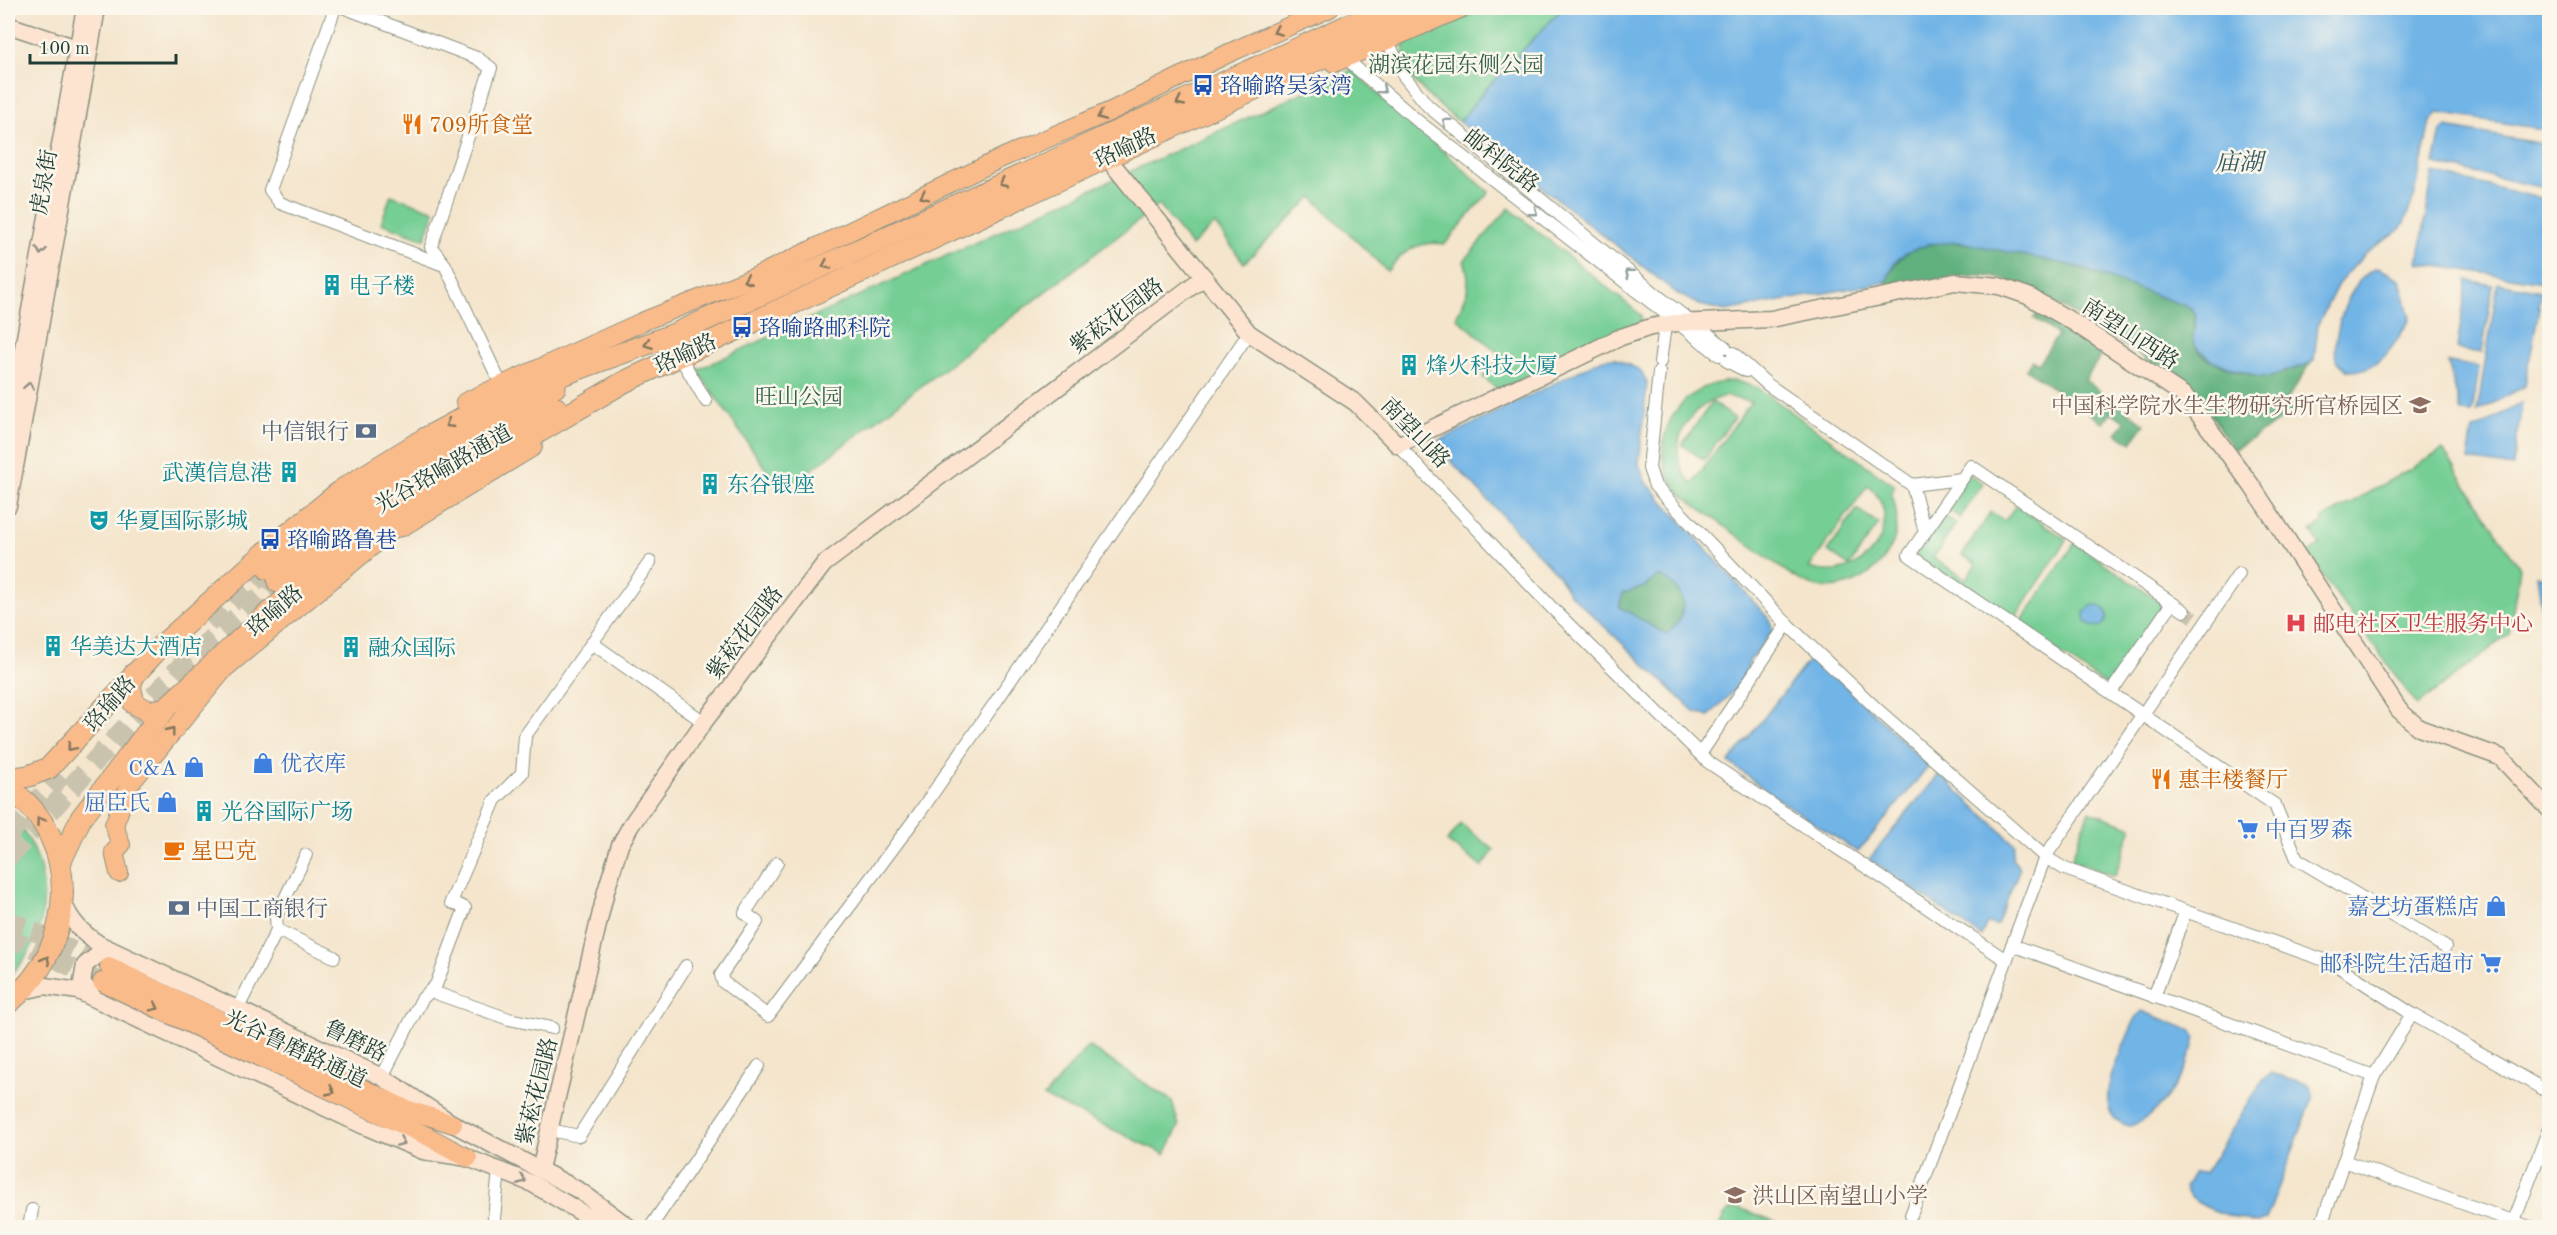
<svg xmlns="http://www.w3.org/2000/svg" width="2557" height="1235" viewBox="0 0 2557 1235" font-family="'Old Standard TT','Noto Serif SC',serif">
<rect width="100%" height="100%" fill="#fbf7ec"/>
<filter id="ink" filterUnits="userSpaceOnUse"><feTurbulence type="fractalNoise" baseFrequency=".0167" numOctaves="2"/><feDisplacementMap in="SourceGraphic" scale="12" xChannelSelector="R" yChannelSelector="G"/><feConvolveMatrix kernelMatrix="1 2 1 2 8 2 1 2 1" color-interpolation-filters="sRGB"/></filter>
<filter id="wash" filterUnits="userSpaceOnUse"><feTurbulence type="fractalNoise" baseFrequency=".008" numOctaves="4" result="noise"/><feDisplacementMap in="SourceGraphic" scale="24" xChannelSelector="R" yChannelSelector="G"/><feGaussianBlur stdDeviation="1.35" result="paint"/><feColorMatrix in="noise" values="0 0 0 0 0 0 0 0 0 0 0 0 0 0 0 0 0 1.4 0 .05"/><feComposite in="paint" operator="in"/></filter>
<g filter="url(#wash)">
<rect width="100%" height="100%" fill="#f4e5cc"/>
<g fill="#75ce94" stroke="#4a8664" stroke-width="1.5" fill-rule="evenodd">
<path d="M1487 8H1563L1487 88 1459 122C1442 108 1408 82 1403 59 1402 54 1405 46 1406 41Z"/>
<path d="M1352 70 1489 192 1445 244C1418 240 1403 251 1387 271L1312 197 1244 263 1215 224 1191 246 1159 205 782 492 697 370Z"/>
<polygon points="391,195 435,211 425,239 381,223"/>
<path d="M1509 208 1641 315V324L1499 390 1483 377 1501 355 1456 317C1467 298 1472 282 1464 261Z"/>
<path d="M1736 381 1758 388 1895 486 1891 492C1900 516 1899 540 1882 561 1865 583 1834 594 1808 584 1794 579 1781 567 1769 559 1740 538 1712 517 1683 496 1638 451 1675 380 1736 381ZM1726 396 1751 402 1692 484C1661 451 1686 404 1726 396ZM1868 485C1910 523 1864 586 1809 568Z"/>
<polygon points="1712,402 1734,418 1704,460 1682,445"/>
<polygon points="2443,450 2520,568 2509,634 2417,705 2307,554 2320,545 2311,531 2324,522 2322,519"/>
<polygon points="1969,474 1983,484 1960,518 1946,508"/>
<polygon points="2016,505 2067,540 2013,621 1915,555 1942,514 1956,524 1933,558 1966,579 1976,564 1962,555 1991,512 2005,521"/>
<polygon points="1857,509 1879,524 1849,566 1828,551"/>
<polygon points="2075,543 2163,604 2107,686 2019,625"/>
<polygon points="2089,811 2132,827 2115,876 2071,860"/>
<path d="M8 812C54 857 57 933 8 977Z"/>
<polygon points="1461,824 1494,850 1482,867 1447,841"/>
<polygon points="1088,1046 1172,1101 1179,1126 1165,1154 1044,1097"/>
<path d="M1738 1208 1791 1227H1719C1723 1217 1726 1209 1738 1208Z"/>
</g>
<g fill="#60b17e" stroke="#407759" stroke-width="1.5">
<path d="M1947 242 1972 244 2075 266 2191 308 2196 314C2193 326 2191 339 2198 350 2207 362 2252 378 2267 377 2281 375 2297 368 2311 363L2287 399 2294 411 2234 450C2222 433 2212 412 2197 398 2167 368 2032 283 1993 277 1959 272 1922 284 1889 291L1886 282C1899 250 1914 246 1947 242Z"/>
<polygon points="2038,312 2104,350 2085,380 2145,424 2131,443 2117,433 2125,422 2111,412 2103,423 2026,369 2032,360 2038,364 2058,335 2034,318"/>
<path d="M1658 576C1687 586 1691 616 1666 634L1619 608 1623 593 1644 587Z"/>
</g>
<g fill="#71b4e6" stroke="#48788d" stroke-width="1.5" fill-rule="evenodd">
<polygon points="1563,8 2549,8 2549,130 2438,113 2430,122 2414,198 2404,223 2399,230 2365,254 2338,284 2318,324 2314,360 2311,363 2268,377 2259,377 2213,361 2198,349 2193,341 2196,314 2191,308 2075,266 1960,242 1929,244 1906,253 1894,263 1886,282 1725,311 1700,305 1678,294 1459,122 1487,88"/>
<polygon points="2446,127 2549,145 2549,189 2434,164 2441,131"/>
<polygon points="2433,173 2549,200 2549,236 2543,282 2418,263"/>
<path d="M2378 268 2400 279 2410 319C2394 345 2382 371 2348 371L2336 360C2332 333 2349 277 2378 268Z"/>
<polygon points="2467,280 2493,285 2482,353 2457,349"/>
<polygon points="2498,283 2542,291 2525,386 2477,412"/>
<path d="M1614 358 1640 370 1647 382 1639 464 1645 481 1769 619 1773 630 1750 660 1741 683 1709 716 1695 712 1569 593 1558 575 1438 447 1439 441 1603 359ZM1658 576C1687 586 1692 616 1666 634L1619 607 1623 593 1644 587Z"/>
<polygon points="2448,362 2479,367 2472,413 2461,412"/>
<polygon points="2522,403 2513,467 2468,460 2473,430"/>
<polygon points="2537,575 2549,578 2549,623 2544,624"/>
<circle cx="2096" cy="616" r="11"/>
<polygon points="1813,655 1929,766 1858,852 1776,798 1729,762"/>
<polygon points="1939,774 2015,844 2012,859 2020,868 1997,925 1987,924 1981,936 1869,859"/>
<path d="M2142 1011 2190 1030 2195 1037C2190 1069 2163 1115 2130 1126 2089 1117 2115 1064 2126 1040 2130 1031 2134 1017 2142 1011Z"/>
<path d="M2271 1073 2307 1084 2312 1089 2313 1098 2271 1207 2266 1219 2257 1223C2239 1218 2189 1208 2185 1187L2194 1172 2205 1173 2264 1078Z"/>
</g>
</g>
<g filter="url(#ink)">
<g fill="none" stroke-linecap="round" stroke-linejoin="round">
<polyline stroke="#c9c3ae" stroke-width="12" stroke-dasharray="12 6" stroke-linecap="butt" points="2184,611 2198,621"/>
<g stroke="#c9c3ae" stroke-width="18" stroke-dasharray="18 9" stroke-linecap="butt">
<polyline points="8,919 105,965"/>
<polyline points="8,937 102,982"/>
</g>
<g stroke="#c9c3ae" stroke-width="21" stroke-dasharray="21 10" stroke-linecap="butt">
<polyline points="208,623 268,569"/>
<polyline points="8,834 61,775"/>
<polyline points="8,857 187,660 278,582"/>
</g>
<defs>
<g id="street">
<polyline points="335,8 270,190 280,203 441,264"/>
<polyline points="345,8 477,58 491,68 431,247 445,265 504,391"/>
<polyline points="1385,35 1404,76 1428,106 1664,301 1725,347"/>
<polyline points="1345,51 1354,66 1419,122 1719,355"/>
<polyline points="1733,353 1767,384 1912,485 1925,532"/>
<polyline points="679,355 706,401"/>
<polyline points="1727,361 1746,371"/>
<polyline points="1660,362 1666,319"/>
<polyline points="1659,372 1649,468 1655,486 1787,624 1878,710 2045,857 2065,869 2333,963 2412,1014 2550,1093"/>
<polyline points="1398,445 1551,607 1708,762 2006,960"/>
<polyline points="1912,485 1961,479"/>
<polyline points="2184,611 1971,466 1909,555 2275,805 2297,859 2445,947"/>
<polyline points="592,643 704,722"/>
<polyline points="2111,692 2172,603"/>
<polyline points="1701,753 1787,624"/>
<polyline points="777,863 745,913 757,922 721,975 723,982 768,1016 920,812 1249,333"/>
<polyline points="277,930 276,917 306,855"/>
<polyline points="2012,945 2374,1076"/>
<polyline points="430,991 509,1019 552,1028"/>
<polyline points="2154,997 2185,913"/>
<polyline points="238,1008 277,930 334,957"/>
<polyline points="382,1077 422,999 436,985 465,908 451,902 495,800 522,773 525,736 650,562"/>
<polyline points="550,1130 579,1136 686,966"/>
<polyline points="2344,1161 2532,1228"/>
<polyline points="1911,1215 2045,857 2239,574"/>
<polyline points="2512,1226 2550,1126"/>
<polyline points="29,1228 32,1210"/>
<polyline points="493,1228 499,1170"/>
<polyline points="650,1228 759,1066"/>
<polyline points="2320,1228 2374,1076 2412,1014"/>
</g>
<g id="secondary">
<polyline points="8,25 86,51"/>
<polyline points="1106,156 1249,333 1356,403 1398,445 1621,337 1651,327 1676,323 1771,319 1955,282 1999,286 2028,296 2073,322 2185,396 2252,486 2399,710 2419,728 2500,757 2550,810"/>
<polyline points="8,431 85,8"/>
<polyline points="8,506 97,8"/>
<path d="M63 902C71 922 82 933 99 944L382 1077 453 1124 580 1191 630 1228"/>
<polyline points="23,991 45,986 78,991 364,1126 423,1151 468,1158 533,1184 607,1228"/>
<polyline points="93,997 82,982 85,965 99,954 118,954"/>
<polyline points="540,1169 606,891 620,845 631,825 704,722 824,564 1204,277"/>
</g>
<g id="primary">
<polyline points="1334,63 1462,8"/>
<polyline points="465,402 644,321 757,276 1004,157 1111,111 1227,54 1330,8"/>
<polyline points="119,873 114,852 121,845 114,825 129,785 225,668 394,528 402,527 533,447"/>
<polyline points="109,967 406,1109 453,1124"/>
<polyline points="102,982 429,1137 468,1158"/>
</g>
<g id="highway">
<path d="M268 569C329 520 393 475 461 436 491 418 524 404 555 387"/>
<path d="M278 582C363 512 454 450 556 408"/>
<polyline points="135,673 130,686 134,703 149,712 166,708"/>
<polyline points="8,779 29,776 49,768 160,647 265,553 343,489 424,439 502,397 677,333 1386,8"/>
<path d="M8 788C85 839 76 951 8 1003"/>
<polyline points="60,863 81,818 166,708 271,611 340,554 401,513 624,382 1429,8"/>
</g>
</defs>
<use href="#street" stroke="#8a9180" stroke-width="14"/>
<use href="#secondary" stroke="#8a9180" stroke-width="19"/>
<use href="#primary" stroke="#8a9180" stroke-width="20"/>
<use href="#highway" stroke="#8a9180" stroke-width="23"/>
<use href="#street" stroke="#fff" stroke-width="12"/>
<use href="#secondary" stroke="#fde4d1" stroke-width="16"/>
<use href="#primary" stroke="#fabb8b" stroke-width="18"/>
<use href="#highway" stroke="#fabb8b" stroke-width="21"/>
</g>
<defs><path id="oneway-chevron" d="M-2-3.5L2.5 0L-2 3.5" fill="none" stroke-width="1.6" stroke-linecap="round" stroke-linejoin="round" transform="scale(1.5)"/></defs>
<g stroke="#82765b">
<use href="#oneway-chevron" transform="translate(1277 31) rotate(156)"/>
<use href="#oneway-chevron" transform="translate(1180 102) rotate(155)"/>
<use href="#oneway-chevron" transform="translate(1101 116) rotate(157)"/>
<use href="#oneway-chevron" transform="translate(1003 183) rotate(155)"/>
<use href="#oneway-chevron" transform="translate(924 196) rotate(154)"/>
<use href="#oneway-chevron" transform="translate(826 265) rotate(155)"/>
<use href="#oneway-chevron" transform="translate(747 280) rotate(158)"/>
<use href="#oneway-chevron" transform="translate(648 344) rotate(159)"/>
<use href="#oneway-chevron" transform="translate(449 424) rotate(150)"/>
<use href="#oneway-chevron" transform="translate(171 731) rotate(-52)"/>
<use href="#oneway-chevron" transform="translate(71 747) rotate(131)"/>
<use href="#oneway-chevron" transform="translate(40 821) rotate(-125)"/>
<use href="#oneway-chevron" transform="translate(46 960) rotate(-61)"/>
<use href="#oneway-chevron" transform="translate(155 1007) rotate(26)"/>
<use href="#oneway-chevron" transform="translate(331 1091) rotate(25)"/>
</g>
<g stroke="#8f9e9a">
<use href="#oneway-chevron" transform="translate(1382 90) rotate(40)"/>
<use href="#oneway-chevron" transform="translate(1446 122) rotate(-140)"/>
<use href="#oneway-chevron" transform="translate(1534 212) rotate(38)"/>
<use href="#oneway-chevron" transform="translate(1629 273) rotate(-140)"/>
</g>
<g stroke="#8e9082">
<use href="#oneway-chevron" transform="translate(41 251) rotate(100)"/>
<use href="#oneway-chevron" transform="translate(29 386) rotate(-79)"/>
<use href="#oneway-chevron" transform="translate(401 1142) rotate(23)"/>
<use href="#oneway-chevron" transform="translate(522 1180) rotate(22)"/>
</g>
</g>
<defs>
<symbol id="bus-bare" viewBox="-9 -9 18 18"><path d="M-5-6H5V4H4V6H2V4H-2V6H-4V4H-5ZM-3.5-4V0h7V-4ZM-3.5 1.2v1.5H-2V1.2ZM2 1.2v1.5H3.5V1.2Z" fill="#1a4fb4" stroke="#fbf7ec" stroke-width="2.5" paint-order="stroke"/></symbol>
<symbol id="restaurant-bare" viewBox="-9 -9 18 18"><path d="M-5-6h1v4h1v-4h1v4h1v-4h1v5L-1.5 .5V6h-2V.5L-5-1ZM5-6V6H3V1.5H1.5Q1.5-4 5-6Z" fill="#e8710a" stroke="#fbf7ec" stroke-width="2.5" paint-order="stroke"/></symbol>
<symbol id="building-bare" viewBox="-9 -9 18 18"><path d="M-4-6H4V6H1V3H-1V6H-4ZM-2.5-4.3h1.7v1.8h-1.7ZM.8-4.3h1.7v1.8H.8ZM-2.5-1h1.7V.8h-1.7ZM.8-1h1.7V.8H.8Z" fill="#0f9aa8" stroke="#fbf7ec" stroke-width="2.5" paint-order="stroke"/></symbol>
<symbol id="university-bare" viewBox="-9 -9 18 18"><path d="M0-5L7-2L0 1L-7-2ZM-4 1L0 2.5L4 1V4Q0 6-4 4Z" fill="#8d6e63" stroke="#fbf7ec" stroke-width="2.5" paint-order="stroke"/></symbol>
<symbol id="bank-bare" viewBox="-9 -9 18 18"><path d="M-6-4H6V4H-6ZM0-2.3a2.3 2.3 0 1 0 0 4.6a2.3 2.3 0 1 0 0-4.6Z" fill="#5c6f8a" stroke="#fbf7ec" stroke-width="2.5" paint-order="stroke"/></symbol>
<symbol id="theatre-bare" viewBox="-9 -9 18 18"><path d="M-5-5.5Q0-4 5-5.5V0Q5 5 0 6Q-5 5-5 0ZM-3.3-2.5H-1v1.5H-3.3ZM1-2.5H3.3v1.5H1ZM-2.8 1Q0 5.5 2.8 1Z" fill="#0f9aa8" stroke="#fbf7ec" stroke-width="2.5" paint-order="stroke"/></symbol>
<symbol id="hospital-bare" viewBox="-9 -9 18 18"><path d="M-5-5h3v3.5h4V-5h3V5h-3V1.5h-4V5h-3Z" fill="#e0444e" stroke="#fbf7ec" stroke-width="2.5" paint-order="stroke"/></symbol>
<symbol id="shop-bare" viewBox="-9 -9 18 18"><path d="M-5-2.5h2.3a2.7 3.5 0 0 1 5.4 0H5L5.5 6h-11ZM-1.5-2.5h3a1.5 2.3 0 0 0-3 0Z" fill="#3f7fe0" stroke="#fbf7ec" stroke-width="2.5" paint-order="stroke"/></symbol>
<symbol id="supermarket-bare" viewBox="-9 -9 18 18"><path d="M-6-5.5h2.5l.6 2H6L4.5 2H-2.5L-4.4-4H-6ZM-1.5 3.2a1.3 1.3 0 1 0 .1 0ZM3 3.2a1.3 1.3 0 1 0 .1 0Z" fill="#3f7fe0" stroke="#fbf7ec" stroke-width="2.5" paint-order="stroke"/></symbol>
<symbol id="cafe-bare" viewBox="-9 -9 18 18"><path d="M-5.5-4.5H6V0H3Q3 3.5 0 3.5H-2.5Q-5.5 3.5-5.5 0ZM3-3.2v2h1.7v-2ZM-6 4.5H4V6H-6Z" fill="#e8710a" stroke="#fbf7ec" stroke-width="2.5" paint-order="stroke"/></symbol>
<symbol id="school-bare" viewBox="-9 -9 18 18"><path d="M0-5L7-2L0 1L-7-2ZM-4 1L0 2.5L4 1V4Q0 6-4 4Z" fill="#8d6e63" stroke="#fbf7ec" stroke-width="2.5" paint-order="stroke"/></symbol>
</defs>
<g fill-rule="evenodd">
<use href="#bus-bare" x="1188" y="70" width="30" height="30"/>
<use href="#restaurant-bare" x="397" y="109" width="30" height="30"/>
<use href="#building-bare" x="317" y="270" width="30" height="30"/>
<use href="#bus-bare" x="727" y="312" width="30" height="30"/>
<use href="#building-bare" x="1394" y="350" width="30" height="30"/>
<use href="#university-bare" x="2405" y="390" width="30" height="30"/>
<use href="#bank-bare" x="351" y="416" width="30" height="30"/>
<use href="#building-bare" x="274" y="457" width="30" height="30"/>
<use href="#building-bare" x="695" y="469" width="30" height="30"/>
<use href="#theatre-bare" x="84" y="505" width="30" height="30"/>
<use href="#bus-bare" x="255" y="524" width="30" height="30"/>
<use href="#hospital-bare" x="2281" y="608" width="30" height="30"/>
<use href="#building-bare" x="38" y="631" width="30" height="30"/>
<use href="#building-bare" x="336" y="632" width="30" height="30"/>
<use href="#shop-bare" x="248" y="748" width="30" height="30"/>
<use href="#shop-bare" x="179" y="752" width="30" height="30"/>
<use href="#restaurant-bare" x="2146" y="764" width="30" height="30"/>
<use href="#shop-bare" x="152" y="787" width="30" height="30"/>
<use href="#building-bare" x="189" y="796" width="30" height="30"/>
<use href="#supermarket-bare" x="2233" y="814" width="30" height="30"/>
<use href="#cafe-bare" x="159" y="835" width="30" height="30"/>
<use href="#shop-bare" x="2481" y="891" width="30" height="30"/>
<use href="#bank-bare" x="164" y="893" width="30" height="30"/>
<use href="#supermarket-bare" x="2476" y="948" width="30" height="30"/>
<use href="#school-bare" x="1720" y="1180" width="30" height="30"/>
</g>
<g text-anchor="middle" stroke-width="5" stroke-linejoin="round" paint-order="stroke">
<g font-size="22" fill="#34614c" stroke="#fbf7ec">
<text x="1456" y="72">湖滨花园东侧公园</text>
<text x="799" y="404">旺山公园</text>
</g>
<g font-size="22" fill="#164399" stroke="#fbf7ec" text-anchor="start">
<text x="1220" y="93">珞喻路吴家湾</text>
<text x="759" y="335">珞喻路邮科院</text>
<text x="287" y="547">珞喻路鲁巷</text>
</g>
<g font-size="22" fill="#c56008" stroke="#fbf7ec" text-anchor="start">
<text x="429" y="132">709所食堂</text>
<text x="2178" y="787">惠丰楼餐厅</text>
<text x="191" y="858">星巴克</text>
</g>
<g font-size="22" fill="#1f3d34" stroke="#fbf7ec">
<text transform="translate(1125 147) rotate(-25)" y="8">珞喻路</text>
<text transform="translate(1502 160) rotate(38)" y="8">邮科院路</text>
<text transform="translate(43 182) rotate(-80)" y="8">虎泉街</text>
<text transform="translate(1116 315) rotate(-37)" y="8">紫菘花园路</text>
<text transform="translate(2131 333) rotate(33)" y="8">南望山西路</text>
<text transform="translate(685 353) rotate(-25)" y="8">珞喻路</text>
<text transform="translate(1416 432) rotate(46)" y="8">南望山路</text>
<text transform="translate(443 468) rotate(-30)" y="8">光谷珞喻路通道</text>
<text transform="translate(274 610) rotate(-41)" y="8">珞喻路</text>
<text transform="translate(744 632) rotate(-53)" y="8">紫菘花园路</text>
<text transform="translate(109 703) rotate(-49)" y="8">珞瑜路</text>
<text transform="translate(356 1040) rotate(26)" y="8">鲁磨路</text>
<text transform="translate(296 1048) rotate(25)" y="8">光谷鲁磨路通道</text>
<text transform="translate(536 1091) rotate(-76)" y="8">紫菘花园路</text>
</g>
<g font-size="22" fill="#0d838f" stroke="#fbf7ec" text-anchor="start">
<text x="349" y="293">电子楼</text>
<text x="1426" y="373">烽火科技大厦</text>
<text x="272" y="480" text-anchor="end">武漢信息港</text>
<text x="727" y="492">东谷银座</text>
<text x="116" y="528">华夏国际影城</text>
<text x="70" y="654">华美达大酒店</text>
<text x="368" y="655">融众国际</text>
<text x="221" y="819">光谷国际广场</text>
</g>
<g font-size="22" fill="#785e54" stroke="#fbf7ec" text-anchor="end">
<text x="2403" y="413">中国科学院水生生物研究所官桥园区</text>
<text x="1752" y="1203" text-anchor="start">洪山区南望山小学</text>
</g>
<g font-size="22" fill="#4e5e75" stroke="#fbf7ec" text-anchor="end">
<text x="349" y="439">中信银行</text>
<text x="196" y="916" text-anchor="start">中国工商银行</text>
</g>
<g font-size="22" fill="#be3a42" stroke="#fbf7ec" text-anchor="start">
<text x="2313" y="631">邮电社区卫生服务中心</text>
</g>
<g font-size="22" fill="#366cbe" stroke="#fbf7ec" text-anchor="end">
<text x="280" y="771" text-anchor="start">优衣库</text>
<text x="177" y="775">C&amp;A</text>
<text x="150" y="810">屈臣氏</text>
<text x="2265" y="837" text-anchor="start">中百罗森</text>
<text x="2479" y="914">嘉艺坊蛋糕店</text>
<text x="2474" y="971">邮科院生活超市</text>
</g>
<g font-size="24" font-style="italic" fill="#345b60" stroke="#fbf7ec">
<text x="2239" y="170">庙湖</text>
</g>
</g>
<rect width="2557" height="1235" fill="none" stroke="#fbf7ec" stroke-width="30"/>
<path d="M30 54v9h146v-9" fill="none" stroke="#1f3d34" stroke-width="3"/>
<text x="39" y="54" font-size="18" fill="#1f3d34" stroke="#fbf7ec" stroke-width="4.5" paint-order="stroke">100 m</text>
</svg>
